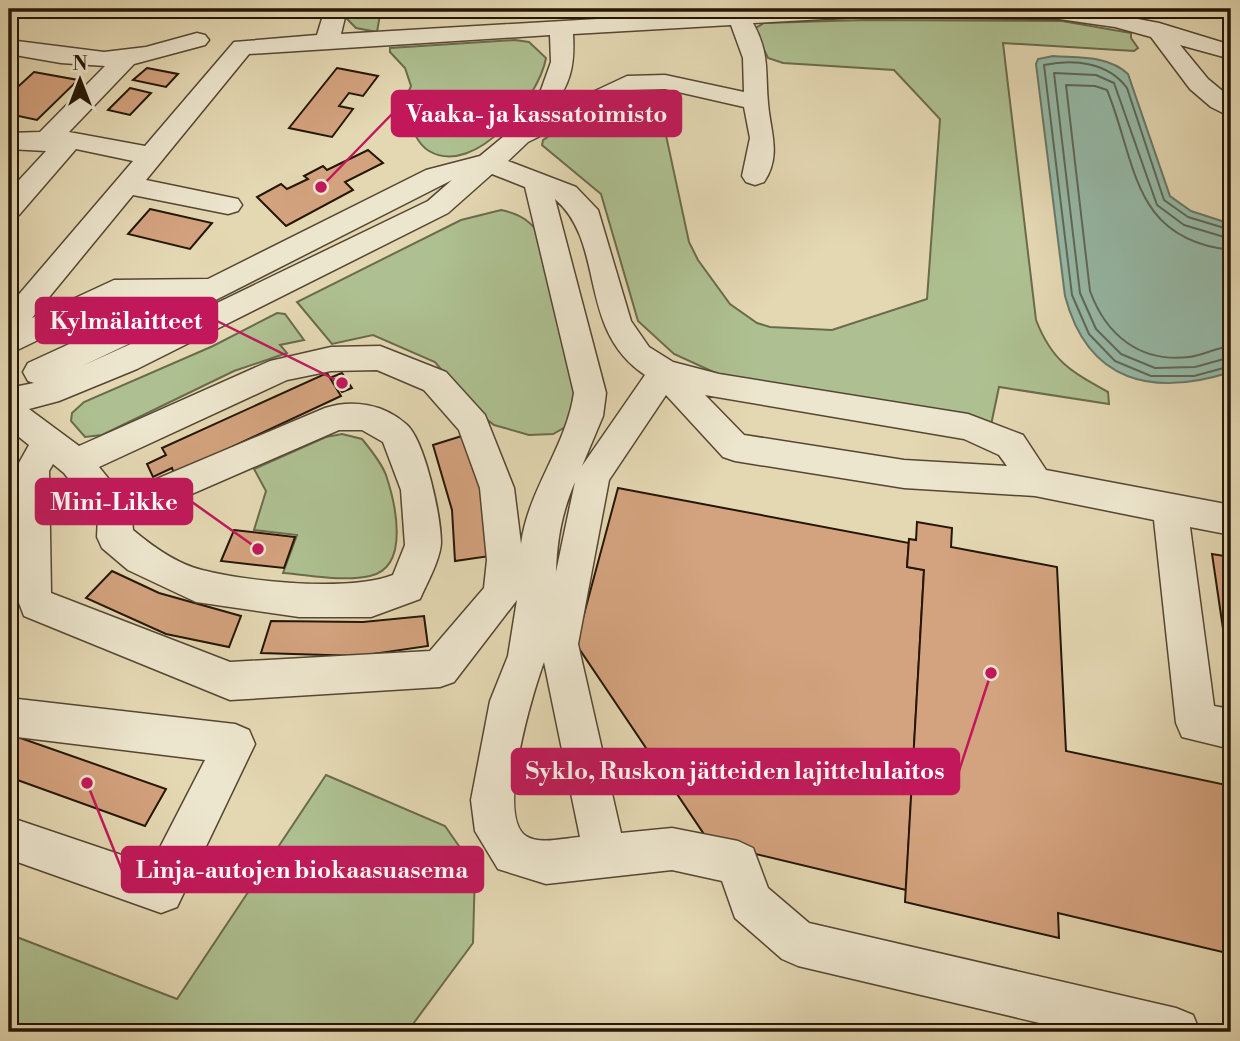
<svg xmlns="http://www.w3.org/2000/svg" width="1240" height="1041" viewBox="0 0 1240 1041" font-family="'Libre Bodoni',serif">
<rect width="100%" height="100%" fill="#e4d8b3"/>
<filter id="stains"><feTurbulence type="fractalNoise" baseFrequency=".00286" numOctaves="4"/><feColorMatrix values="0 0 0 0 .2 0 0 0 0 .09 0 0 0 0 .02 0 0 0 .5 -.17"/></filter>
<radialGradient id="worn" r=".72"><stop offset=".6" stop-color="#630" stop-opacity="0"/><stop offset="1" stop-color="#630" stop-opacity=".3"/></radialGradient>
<g fill="#aec091" stroke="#6a6b4c" stroke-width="2">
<polygon points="347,9 381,9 377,32 356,28 345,17"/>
<path d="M865 20 1062 21 1131 33V38L1138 48 1134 51 1003 43 1036 320C1052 361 1070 371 1108 392L1109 404 999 387 991 425 720 375 674 354 638 321 601 194 542 145 543 140C567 124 624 79 653 91L654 109 664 126 689 242 698 260 730 304 757 323 770 327 832 330 927 299 940 119 894 70 783 63 768 58 754 29 764 23Z"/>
<path d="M515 40 529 42 546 58C539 98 475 178 429 151 415 143 409 120 403 105L411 86 405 68 390 52V48Z"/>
<path d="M501 210C521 214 530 221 542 237L580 392 569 425 553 434 529 435 494 425 475 410 435 362 373 335 332 344 297 302 461 220Z"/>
<polygon points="277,313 285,314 304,340 280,345 287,353 234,371 102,435 85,437 71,421 72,413 84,402 213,346"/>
<path d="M342 434 362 439C371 450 381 462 386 475 395 502 411 567 370 576 343 582 310 575 283 573L297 535 254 530 266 491 254 469 326 437Z"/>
<polygon points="326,775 445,826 475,869 473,943 413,1024 402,1032 9,1032 9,934 177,999"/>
</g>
<path fill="#96baa9" stroke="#697868" stroke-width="2" d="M1053 56C1078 58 1108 55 1128 74L1170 196 1191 211 1231 224V372C1153 397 1088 383 1065 296L1036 64 1038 59Z"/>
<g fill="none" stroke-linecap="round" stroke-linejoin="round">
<g stroke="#5e6858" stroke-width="2">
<path d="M1231 230 1188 217 1164 200 1127 88C1108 62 1074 59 1044 65L1072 295 1089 334 1115 361 1151 376H1194L1231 366"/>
<polyline points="1231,239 1184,225 1157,205 1114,83 1096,75 1054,73 1080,293 1096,329 1121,354 1155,368 1195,367 1231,357"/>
<path d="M1231 250C1131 239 1137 163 1107 90L1095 86 1066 85 1090 291C1106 335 1140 363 1189 357 1203 355 1216 348 1231 346"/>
</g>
</g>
<g fill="#d3a27e" stroke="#251607" stroke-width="2">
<polygon points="147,68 178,74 166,87 133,80"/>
<polygon points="337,68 378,76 363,96 349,93 339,106 353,109 332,137 289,128"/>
<polygon points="34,72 78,80 37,120 9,114 9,95"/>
<polygon points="130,88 151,93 130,115 108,110"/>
<polygon points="368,150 383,163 345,182 353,190 286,226 257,197 281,184 287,189 308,179 304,176 323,166 327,170"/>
<polygon points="150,209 212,223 190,249 128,234"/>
<polygon points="327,373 341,396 174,474 172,468 153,477 147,464 166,455 162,448"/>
<polygon points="342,373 352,388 342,392 332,377"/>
<polygon points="465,435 486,503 490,556 455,561 452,510 433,445"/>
<polygon points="618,488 909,543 907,567 924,570 906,890 710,843 576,644"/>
<polygon points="917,522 952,528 951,547 1057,567 1066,751 1231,786 1231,954 1058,913 1059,938 905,902 924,570 907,567 909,539 916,540"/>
<polygon points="234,530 295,537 284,568 221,561"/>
<polygon points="1212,554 1231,557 1231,683"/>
<polygon points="112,571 159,593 241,616 229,647 166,634 86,598"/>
<polygon points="424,616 428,646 359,656 261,653 271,621 363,622"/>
<polygon points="9,734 166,789 145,826 9,777"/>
</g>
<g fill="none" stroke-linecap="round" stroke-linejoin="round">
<defs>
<g id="minor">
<path d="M325 9H347L341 34 767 9H1085L1159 23 1231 45V59L1180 45 1208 79 1231 98V117L1211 107 1190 89 1151 37 1115 27 1059 19 860 17 753 23C770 54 765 71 768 103 770 131 782 155 764 182L755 185 746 182 742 176 750 138 744 107 665 89 632 90 528 142 508 161 576 187 598 210 631 321 649 347 673 362 719 374 968 414 1023 435 1046 470 1231 505V535L1190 527 1214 706 1231 709V749L1182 737 1176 723 1154 520 1035 496 904 488 735 461 723 457 666 395 609 480 578 644 621 833 672 828 738 841 753 848 768 888 809 923 1176 1008 1193 1015 1200 1032H1078L798 966 782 959 735 918 722 881 672 870 546 884 498 869 475 831 471 800 490 701 508 656 517 600 454 682 440 687 230 700 24 616 14 590 15 470 29 445 9 429V388L34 383 28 381 23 372 28 363 165 300 119 301 9 354V306L133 161 76 149 19 215 9 217V191L46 151 9 149V133L40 132 105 66 61 63 9 54V40L104 52 146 47 197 33 205 35 209 40 205 45 134 64 69 132 145 146 234 42 317 35ZM731 25 743 58 744 92 665 75 627 76 550 112C570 84 575 68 573 34ZM550 35 551 62 541 90 509 132 480 156 426 170 208 279 114 280 32 318 133 195 228 214 238 211 242 205 238 199 146 180 249 54ZM492 174 525 187 574 393C566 447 528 490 521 544L514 488 485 415 446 372 380 346 331 347 270 361 79 446 29 409 59 401 137 369 448 213ZM452 180 428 201 188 317V314ZM555 199C607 244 576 329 645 375L582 466 603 416 606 393ZM166 328 82 366 158 330ZM377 370 424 390 459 430 480 488 487 560 484 588 430 651 230 662 51 593 49 471 53 464 64 473 98 516 97 537 102 548 128 570 196 602 299 617H371L420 599C427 583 440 560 441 543 441 517 425 440 406 424 384 404 352 399 325 408L121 494 99 467 287 380 331 371ZM705 395 964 439 999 455 1007 466 904 460 744 435ZM339 430H362L383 442 401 490 405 545 393 575C348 592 250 582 202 570 177 564 152 546 133 530L132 520ZM575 482 556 572C557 539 562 512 575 482ZM544 662 580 837C564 838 540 845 526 836 495 816 533 692 544 662Z"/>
<polygon points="9,698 235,724 249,730 255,744 177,907 161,913 9,859 9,817 151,865 205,760 9,736"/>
</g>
</defs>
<use href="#minor" stroke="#554632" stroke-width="3"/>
<use href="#minor" fill="#ede6ce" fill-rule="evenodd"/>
</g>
<path fill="none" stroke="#c2185b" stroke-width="2.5" d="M321 187L392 114M342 383L217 321M258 549L192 502M991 673L959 771M87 783L122 870"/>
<g fill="#c2185b" stroke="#ede6ce" stroke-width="2.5">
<circle cx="321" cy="187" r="7"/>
<circle cx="342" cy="383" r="7"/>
<circle cx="258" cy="549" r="7"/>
<circle cx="991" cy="673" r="7"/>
<circle cx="87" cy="783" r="7"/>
</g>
<g fill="#c2185b" stroke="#c2185b" stroke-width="2.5">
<rect x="392" y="91" width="289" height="45" rx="7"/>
<rect x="36" y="298" width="181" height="45" rx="7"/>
<rect x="36" y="479" width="156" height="45" rx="7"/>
<rect x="512" y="749" width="447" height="45" rx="7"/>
<rect x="122" y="847" width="361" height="45" rx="7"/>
</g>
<g font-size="24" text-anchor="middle" font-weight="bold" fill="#fff">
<text x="537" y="122">Vaaka- ja kassatoimisto</text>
<text x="126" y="329">Kylmälaitteet</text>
<text x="114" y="510">Mini-Likke</text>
<text x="735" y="779">Syklo, Ruskon jätteiden lajittelulaitos</text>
<text x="302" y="878">Linja-autojen biokaasuasema</text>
</g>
<rect width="1240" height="1041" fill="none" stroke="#e4d8b3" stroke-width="35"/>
<rect x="10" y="10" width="1219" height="1020" fill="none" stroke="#251607" stroke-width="3.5"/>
<rect x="18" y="18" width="1205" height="1006" fill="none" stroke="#251607" stroke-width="2"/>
<g transform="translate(80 80)" stroke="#ede6ce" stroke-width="5" paint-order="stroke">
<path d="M0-5L12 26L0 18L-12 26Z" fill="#251607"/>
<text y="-10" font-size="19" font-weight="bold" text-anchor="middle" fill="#251607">N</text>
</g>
<rect width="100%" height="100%" filter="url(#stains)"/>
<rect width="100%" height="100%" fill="url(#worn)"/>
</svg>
